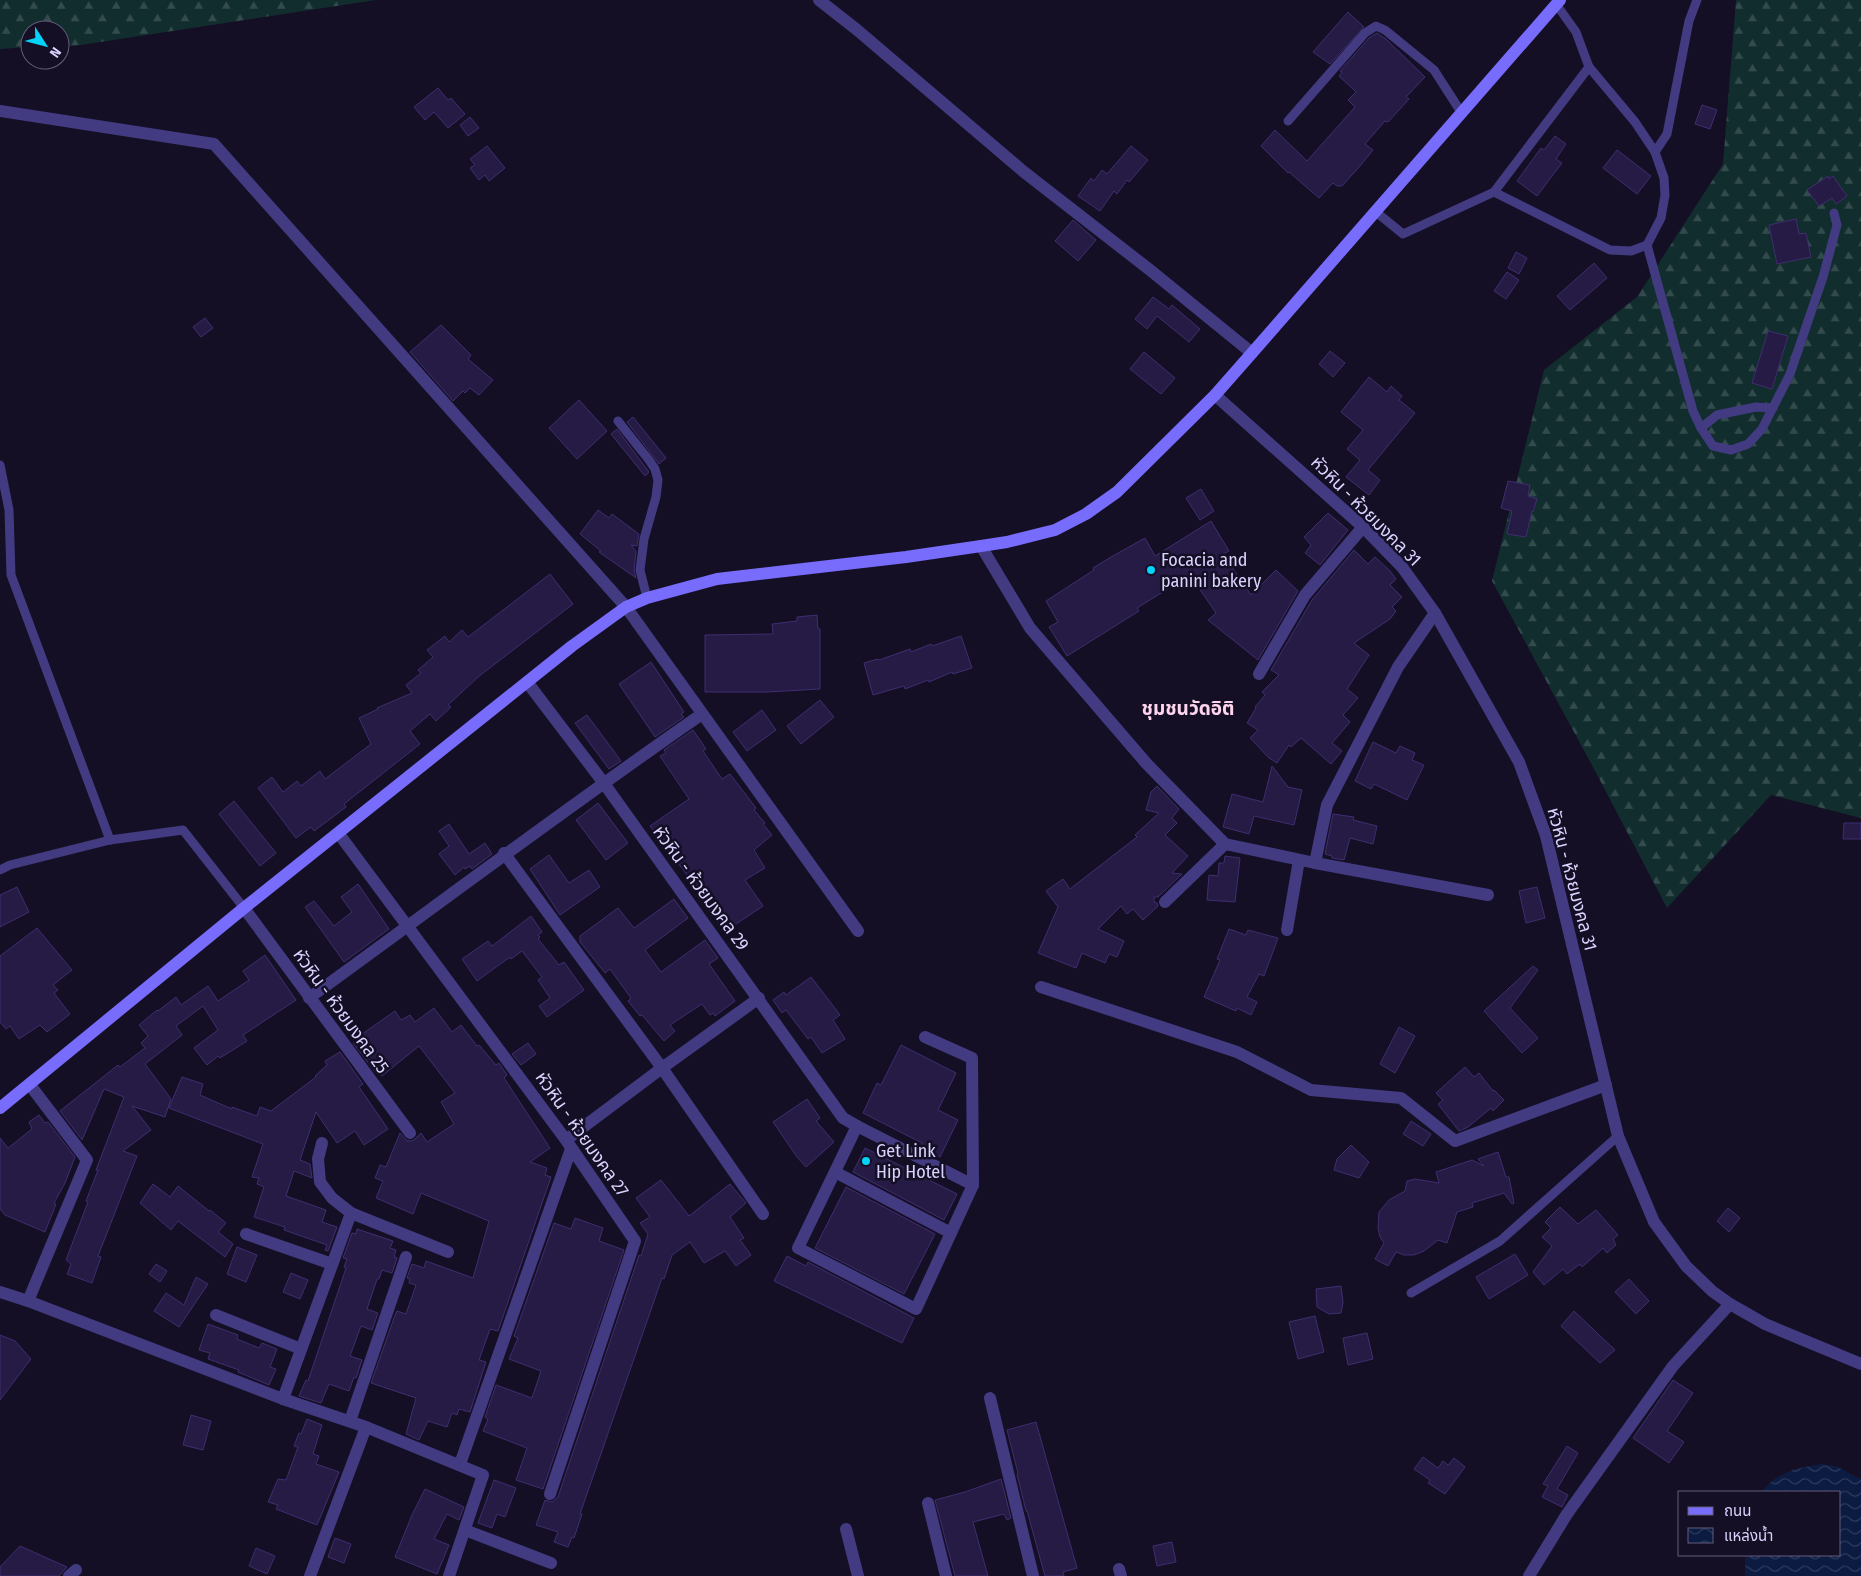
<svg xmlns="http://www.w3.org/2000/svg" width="1861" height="1576" viewBox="0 0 1861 1576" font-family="'Fira Sans Condensed','Noto Sans Thai',sans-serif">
<defs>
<pattern id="forest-firs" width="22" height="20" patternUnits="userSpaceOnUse" patternTransform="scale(1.25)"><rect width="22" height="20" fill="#122d2e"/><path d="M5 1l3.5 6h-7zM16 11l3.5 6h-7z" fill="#344b4d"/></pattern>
<pattern id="water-waves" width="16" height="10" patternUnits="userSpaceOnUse" patternTransform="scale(1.25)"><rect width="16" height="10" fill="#0b1b41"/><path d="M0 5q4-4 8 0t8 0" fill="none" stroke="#2e3b5e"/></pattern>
</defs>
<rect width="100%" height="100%" fill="#140f24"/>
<g fill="url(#forest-firs)">
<polygon points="0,0 376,0 81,45 60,46 60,30 30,30 30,47 0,49"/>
<polygon points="1736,0 1861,0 1861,818 1771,795 1667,908 1593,767 1492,581 1544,370 1637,297 1723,164"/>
</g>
<path fill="url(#water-waves)" d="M1822 1464 1838 1467 1861 1479V1576H1745V1555H1840V1492H1762C1777 1471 1798 1468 1822 1464Z"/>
<g fill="#261b45" stroke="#3f2e70">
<polygon points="1348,12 1364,27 1330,64 1313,52"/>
<polygon points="1377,33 1386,39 1425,77 1406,97 1409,99 1388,122 1385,121 1365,144 1373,150 1360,166 1342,186 1337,186 1333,183 1319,198 1289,172 1288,173 1261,146 1275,130 1307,161 1355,107 1348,100 1356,92 1339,76 1342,72 1340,71 1369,38"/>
<polygon points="438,88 448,100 451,98 465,114 448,128 434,112 425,120 414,107"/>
<polygon points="1702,105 1717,110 1710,129 1695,124"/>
<polygon points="470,117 479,128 468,136 460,125"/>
<polygon points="1555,136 1566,144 1556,159 1562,163 1537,196 1517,181 1541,148 1544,150"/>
<polygon points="487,146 505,168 489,181 485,175 479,180 470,168 475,165 470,159"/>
<polygon points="1131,146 1148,160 1129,182 1127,180 1117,194 1114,191 1100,211 1078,196 1091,178 1094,181 1102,170 1107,174"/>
<polygon points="1617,150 1651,176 1637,194 1603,168"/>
<polygon points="1828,176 1829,179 1833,176 1847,196 1836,204 1832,198 1819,206 1807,190"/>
<polygon points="1796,219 1799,234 1806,233 1811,257 1777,264 1769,225"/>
<polygon points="1073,220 1096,240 1078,261 1055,241"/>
<polygon points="1516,252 1527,258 1519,274 1508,268"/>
<polygon points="1594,263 1607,278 1570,310 1557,296"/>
<polygon points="1507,272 1519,280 1506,299 1494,291"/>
<polygon points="1153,297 1169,309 1172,305 1200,329 1189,342 1157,316 1147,329 1135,319"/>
<polygon points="205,318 213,328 201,337 193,327"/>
<polygon points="441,325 471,355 468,359 493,380 479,395 470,388 465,393 463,391 453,401 410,352"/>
<polygon points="1768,331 1788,336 1772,389 1752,383"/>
<polygon points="1330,351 1345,363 1333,377 1319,364"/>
<polygon points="1144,352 1175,378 1161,394 1130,369"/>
<polygon points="1369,377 1387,392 1391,386 1402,396 1399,400 1415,413 1368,470 1380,480 1369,495 1346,477 1360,460 1347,449 1363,430 1341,412"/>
<polygon points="579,400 607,431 577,459 549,428"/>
<polygon points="633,417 666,458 659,464 627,422"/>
<polygon points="617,429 649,472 645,476 611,434"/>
<polygon points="1508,481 1530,485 1528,496 1537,499 1533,512 1532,511 1526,537 1507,534 1512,511 1501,508"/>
<polygon points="1201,489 1214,511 1200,520 1186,498"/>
<polygon points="598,510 609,518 612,514 639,534 637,546 631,545 636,551 634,570 636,578 599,552 601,551 580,534"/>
<polygon points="1328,513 1348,530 1320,565 1305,553 1311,545 1304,537"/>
<polygon points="1211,521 1229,551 1223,554 1251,595 1276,570 1298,591 1258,660 1208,620 1216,613 1190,575 1137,608 1139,611 1067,656 1049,627 1058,622 1046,601 1094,570 1093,568 1111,557 1145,538 1155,556"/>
<polygon points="1354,550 1368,564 1375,557 1390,571 1396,579 1390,585 1402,597 1392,607 1396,611 1390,619 1354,643 1369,655 1347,689 1358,698 1343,715 1350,722 1332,743 1342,751 1331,764 1301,738 1291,747 1289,745 1277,763 1269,758 1250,738 1258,730 1247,723 1256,708 1255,707 1265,695 1262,692 1279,675 1271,670 1312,600"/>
<polygon points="550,574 573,604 478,677 448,705 451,707 436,721 430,714 410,731 420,744 344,804 346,807 314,831 311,827 296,838 258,788 272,777 283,792 297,781 301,786 320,771 325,779 371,744 359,718 378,709 377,708 412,693 406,685 421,673 418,670 433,657 427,650 445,636 449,642 462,630 468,637"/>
<polygon points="817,615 818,629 820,629 820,689 767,692 705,692 705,635 773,634 772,624 797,621 797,617"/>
<polygon points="961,636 972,668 953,674 952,672 929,682 928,680 905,689 904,686 873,695 864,663 878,659 879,660 910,649 911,652 931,644 932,646"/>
<polygon points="651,662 684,712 681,714 684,717 655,737 619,684"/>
<polygon points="820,700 834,717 801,744 787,726"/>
<polygon points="762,710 776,730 747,751 733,732"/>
<polygon points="587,715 621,761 609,769 575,723"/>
<polygon points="693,730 706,749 703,751 722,779 730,774 756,808 754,810 765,823 763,824 772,835 754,850 765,868 745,880 763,906 724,932 709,910 712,908 650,826 689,799 660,756 666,753 664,750"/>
<polygon points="1373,742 1396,753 1400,746 1415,753 1412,760 1424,765 1407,800 1374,784 1371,789 1355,781"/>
<polygon points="1272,766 1288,787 1302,790 1294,825 1254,816 1249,834 1223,827 1232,794 1263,802"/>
<polygon points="1157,786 1179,809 1172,818 1177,823 1165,835 1188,856 1172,873 1182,874 1158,897 1154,897 1154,902 1157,903 1158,906 1143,920 1133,909 1127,914 1121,906 1098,929 1124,941 1117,957 1109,954 1105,963 1082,953 1076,968 1038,953 1058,907 1046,891 1063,879 1070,889 1137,837 1135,835 1159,813 1146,810 1151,792"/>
<polygon points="234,801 276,853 260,866 219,814"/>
<polygon points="598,803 628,843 606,860 576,820"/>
<polygon points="1333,814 1354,817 1353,820 1377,826 1373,844 1350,838 1344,860 1332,858 1332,856 1325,854"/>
<polygon points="1844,823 1861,823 1861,839 1843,839"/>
<polygon points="449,824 469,854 485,843 492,854 472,869 470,866 465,869 464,867 455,875 439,854 449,846 439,831"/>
<polygon points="549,855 569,883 589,870 600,887 560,915 530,869"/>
<polygon points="1225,856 1240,858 1235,902 1207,900 1209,875 1218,876 1219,863 1224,863"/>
<polygon points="358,884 389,929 344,962 305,907 314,901 334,926 352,912 341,897"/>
<polygon points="17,887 29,912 0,927 0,895"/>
<polygon points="1537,887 1545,918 1526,923 1519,891"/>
<polygon points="674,899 688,918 645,950 661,972 705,940 718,958 709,964 735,1001 715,1016 713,1013 710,1015 702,1004 670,1025 675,1031 664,1041 642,1015 640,1016 628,1001 631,998 610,969 605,973 580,942 580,936 618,908 634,928"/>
<polygon points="531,916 542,932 538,935 540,937 538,939 559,965 564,962 584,990 547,1017 539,1006 550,998 538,980 542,977 522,951 511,959 510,957 477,981 462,959 488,941 492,946"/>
<polygon points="37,928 72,970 53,985 58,990 54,993 70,1014 47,1032 40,1025 19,1039 10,1026 6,1029 0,1022 0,956"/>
<polygon points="1229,929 1246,935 1248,930 1278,938 1264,976 1259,974 1247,997 1257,1002 1251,1015 1237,1008 1236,1011 1204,997 1220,960 1217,959"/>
<polygon points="265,955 296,1000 243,1035 247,1041 220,1058 218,1056 207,1065 194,1048 218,1030 203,1006 176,1026 182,1035 145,1064 171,1099 165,1117 132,1106 151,1130 123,1151 137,1156 98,1256 101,1257 92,1283 67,1274 71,1264 66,1260 88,1202 86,1201 98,1170 96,1170 124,1097 104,1089 82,1140 60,1111 118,1065 120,1067 145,1048 141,1043 148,1036 139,1025 157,1010 158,1011 176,997 181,1005 208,986 218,1001 249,980 243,971"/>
<polygon points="1533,966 1538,970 1510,1008 1538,1038 1522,1053 1484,1011"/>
<polygon points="811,977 840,1015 833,1020 845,1039 822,1053 811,1037 808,1039 786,1010 782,1013 773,1000 784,992 786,995"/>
<polygon points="434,1008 452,1032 461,1025 477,1046 479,1045 496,1065 499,1063 507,1075 504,1078 550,1148 530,1162 547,1168 545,1175 551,1177 498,1331 490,1329 479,1360 486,1362 470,1412 459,1409 457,1415 452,1413 447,1427 428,1421 419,1440 406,1434 416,1398 371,1383 394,1318 397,1311 406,1314 416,1285 409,1283 410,1279 407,1278 412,1264 424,1268 426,1261 473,1278 489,1221 421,1193 413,1214 376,1198 383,1181 375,1178 380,1165 386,1167 400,1133 406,1140 410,1141 414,1140 421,1133 427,1142 454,1124 441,1102 455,1093 419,1046 382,1076 379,1071 376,1073 353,1043 356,1041 355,1039 395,1011 401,1020 410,1015 415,1022"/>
<polygon points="1399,1027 1415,1036 1395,1073 1380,1064"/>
<polygon points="528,1043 536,1054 521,1065 512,1054"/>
<polygon points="901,1045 956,1073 938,1110 958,1120 940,1157 920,1147 922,1143 863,1113 877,1083 881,1085"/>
<polygon points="340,1052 363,1084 359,1087 388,1129 364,1145 355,1131 337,1143 316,1112 300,1160 310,1164 312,1178 294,1171 286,1196 326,1210 322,1222 337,1227 328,1251 325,1250 327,1245 284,1230 285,1227 254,1217 264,1187 257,1184 259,1178 252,1177 263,1144 169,1108 182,1077 203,1084 200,1095 232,1109 232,1107 257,1116 260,1107 271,1111 316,1077 315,1076 327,1065 325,1061"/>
<polygon points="1465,1067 1474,1077 1479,1073 1493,1091 1494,1090 1504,1100 1493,1111 1491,1108 1468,1127 1459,1131 1438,1104 1443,1100 1436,1093"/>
<polygon points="807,1099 820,1118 816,1121 834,1142 806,1167 797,1157 773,1122"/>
<polygon points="39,1115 45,1123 48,1122 75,1157 65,1183 54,1203 56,1204 45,1232 5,1215 0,1209 0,1138 8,1148 32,1129 29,1122"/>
<polygon points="1411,1121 1431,1134 1423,1146 1403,1134"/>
<polygon points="1351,1145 1369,1162 1359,1178 1334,1170 1337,1159"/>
<polygon points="865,1148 957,1194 944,1220 853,1172"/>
<polygon points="1498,1152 1506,1177 1509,1177 1514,1203 1512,1204 1504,1193 1472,1203 1473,1207 1457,1212 1447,1243 1438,1240 1424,1251 1414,1255 1404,1255 1396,1252 1388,1266 1375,1259 1384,1243 1380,1237 1378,1228 1379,1212 1389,1200 1405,1191 1407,1181 1415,1179 1439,1183 1436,1172 1472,1160 1484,1166 1478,1159"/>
<polygon points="661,1180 689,1216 730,1184 746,1203 730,1217 744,1238 740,1240 751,1255 736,1266 725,1251 704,1263 690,1242 672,1255 664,1279 662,1278 580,1514 582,1514 574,1538 572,1537 568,1547 554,1542 558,1532 536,1525 545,1500 552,1502 558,1497 639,1255 641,1256 648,1234 640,1223 650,1217 636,1198"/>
<polygon points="153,1184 170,1197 178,1186 209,1211 210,1210 226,1223 218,1232 233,1244 225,1257 178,1221 171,1230 140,1203"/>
<polygon points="846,1187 935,1234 904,1294 815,1248"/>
<polygon points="1560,1207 1578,1224 1596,1210 1618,1235 1613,1239 1616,1245 1607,1253 1603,1248 1582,1267 1580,1264 1567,1274 1563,1269 1544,1285 1533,1272 1552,1246 1542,1237 1551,1228 1545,1222"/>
<polygon points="1728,1208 1740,1218 1729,1232 1717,1221"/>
<polygon points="575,1218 603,1228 599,1241 624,1250 543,1489 516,1480 527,1448 483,1431 488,1419 485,1417 496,1385 532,1398 541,1371 509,1359 518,1338 514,1336 554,1223 571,1229"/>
<polygon points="357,1229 393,1241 390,1248 396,1250 394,1257 397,1258 392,1273 382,1270 379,1279 377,1279 367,1309 378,1313 372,1330 361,1326 350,1356 362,1360 356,1378 354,1377 349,1391 329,1384 321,1403 299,1396 306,1380 308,1381 346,1268 344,1267 347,1259 343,1258 352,1233 356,1234"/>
<polygon points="237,1247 257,1255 246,1282 227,1274"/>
<polygon points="1515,1254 1528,1275 1489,1299 1476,1277"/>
<polygon points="787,1256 806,1266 808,1262 914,1318 902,1343 774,1281"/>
<polygon points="156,1264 167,1271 160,1282 149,1274"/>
<polygon points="291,1273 308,1280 300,1299 283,1292"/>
<polygon points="196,1277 208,1284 179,1327 154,1311 166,1293 184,1305"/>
<polygon points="1629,1279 1649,1301 1636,1314 1615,1292"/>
<polygon points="1341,1286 1343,1302 1341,1313 1329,1314 1317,1307 1316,1289"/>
<polygon points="1574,1311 1615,1350 1600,1363 1561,1326"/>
<polygon points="1315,1316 1324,1352 1298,1359 1289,1322"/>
<polygon points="208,1324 238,1335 237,1339 259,1348 262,1343 277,1349 270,1367 276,1369 269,1385 238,1372 239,1370 208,1359 210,1353 199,1350"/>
<polygon points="1367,1333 1373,1359 1348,1365 1343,1338"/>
<polygon points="0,1335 15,1341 31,1359 0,1400"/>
<polygon points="1673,1380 1693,1393 1667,1431 1684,1442 1669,1463 1633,1438"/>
<polygon points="191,1415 211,1421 203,1450 183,1445"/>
<polygon points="307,1419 322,1425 313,1454 319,1456 316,1464 339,1472 317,1525 276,1509 278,1505 268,1502 278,1479 286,1480 298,1447 294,1446 299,1433 301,1434"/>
<polygon points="1036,1422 1077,1568 1063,1572 1064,1576 1045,1576 1027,1511 1026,1511 1017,1474 1018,1473 1007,1430"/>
<polygon points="1567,1446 1578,1453 1557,1489 1568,1495 1562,1507 1542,1497 1548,1486 1543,1484"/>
<polygon points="1423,1457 1438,1468 1443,1461 1448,1465 1454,1458 1465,1467 1445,1494 1428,1483 1430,1480 1414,1469"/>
<polygon points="1001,1479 1011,1518 1007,1520 1004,1514 973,1522 988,1576 955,1576 935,1500 965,1492"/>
<polygon points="494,1480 516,1488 505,1517 497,1514 492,1528 478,1523"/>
<polygon points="425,1489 464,1507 459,1520 447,1514 434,1539 449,1545 437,1574 395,1557 412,1515"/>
<polygon points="335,1538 351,1544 344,1563 328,1557"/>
<polygon points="1172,1542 1176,1562 1157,1566 1153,1546"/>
<polygon points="20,1546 67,1567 59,1576 0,1576 0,1567"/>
<polygon points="256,1548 275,1556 267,1574 249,1566"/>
</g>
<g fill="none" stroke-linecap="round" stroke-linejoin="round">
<g stroke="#423b82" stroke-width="9">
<polyline points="1288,121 1365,33 1376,26 1385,30 1434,70 1461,112"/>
<polyline points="1655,152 1667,134 1689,21 1697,0"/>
<polyline points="1494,192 1589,67"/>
<polyline points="1376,212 1403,234 1494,192 1610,250 1631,251 1647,245 1661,218 1665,195 1664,178 1655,152 1635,122 1589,67 1576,32 1556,4"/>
<polyline points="1647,245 1693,411 1701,428 1713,446 1731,450 1748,444 1762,429 1790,374 1823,277 1837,225 1834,213"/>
<polyline points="618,421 649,460 655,469 658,480 656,497 644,539 640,570 647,598"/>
<polyline points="1701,428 1717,415 1756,407 1773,408"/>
<polyline points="0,465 9,510 11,575 110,840"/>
<polyline points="0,870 10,865 110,840 183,830 244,908"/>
<polyline points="1411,1293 1500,1241 1618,1136"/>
</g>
<g stroke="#423b82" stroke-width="12">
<polyline points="819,0 856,29 1024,172 1150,270 1252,353"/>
<polyline points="0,111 214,144 626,607 858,931"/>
<polyline points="1215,395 1363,527 1402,567 1435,613 1519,762 1546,836 1618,1136 1654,1222 1686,1266 1712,1291 1730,1304 1765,1324 1861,1364"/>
<polyline points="981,546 1030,628 1146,763 1225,844 1315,863 1488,895"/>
<polyline points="1259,674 1305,595 1363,527"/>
<polyline points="527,682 603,782 843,1118 857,1126 973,1185"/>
<polyline points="339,834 566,1140 635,1241 550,1494"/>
<polyline points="504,853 662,1068 763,1214"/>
<polyline points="1315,863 1327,805 1398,667 1435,613"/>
<polyline points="1165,902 1225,844"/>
<polyline points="244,908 410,1133"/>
<polyline points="1287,930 1299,860"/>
<polyline points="1041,987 1237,1052 1311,1090 1401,1098 1455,1141 1606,1085"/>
<path d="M309 998C440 903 569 806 702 714"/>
<polyline points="857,1126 798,1248 916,1309 973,1185 972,1058 925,1037"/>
<polyline points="566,1140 662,1068 759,998"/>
<polyline points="322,1143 318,1159 320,1182 332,1198 351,1213 448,1252"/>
<polyline points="835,1172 951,1233"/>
<polyline points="246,1234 332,1264"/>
<polyline points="0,1292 28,1301 283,1399 366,1427 483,1475 449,1576"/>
<polyline points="28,1301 87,1160 30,1085"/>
<polyline points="216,1315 301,1349"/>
<polyline points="990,1398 1033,1576"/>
<polyline points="283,1399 351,1213"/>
<polyline points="350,1421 406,1257"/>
<polyline points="460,1464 571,1149"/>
<polyline points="928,1503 946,1576"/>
<polyline points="846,1529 858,1576"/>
<polyline points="465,1530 551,1563"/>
<polyline points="1119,1569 1121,1576"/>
<polyline points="69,1576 76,1570"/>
<polyline points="310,1576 366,1427"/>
<polyline points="1529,1576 1567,1514 1673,1366 1730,1304"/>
</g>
<polyline stroke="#786cfc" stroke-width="12" points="0,1108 244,908 572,646 626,607 647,598 717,579 906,557 981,546 1007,542 1055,530 1086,514 1117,492 1215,395 1252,353 1560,0"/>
</g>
<g fill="#05d2f8" stroke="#140f24" stroke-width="2">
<circle cx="1151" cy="570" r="5"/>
<circle cx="866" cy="1161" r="5"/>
</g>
<g text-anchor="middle" stroke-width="5" stroke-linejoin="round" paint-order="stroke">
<g font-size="18" fill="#dad3fe" stroke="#140f24">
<text transform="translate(1366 511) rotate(45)" y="6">หัวหิน - ห้วยมงคล 31</text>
<text transform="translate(1572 879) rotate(75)" y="6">หัวหิน - ห้วยมงคล 31</text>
<text transform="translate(701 888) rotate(54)" y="6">หัวหิน - ห้วยมงคล 29</text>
<text transform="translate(341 1011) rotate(54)" y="6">หัวหิน - ห้วยมงคล 25</text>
<text transform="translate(582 1134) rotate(55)" y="6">หัวหิน - ห้วยมงคล 27</text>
</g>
<g font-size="18" fill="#dad3fe" stroke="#140f24" text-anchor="start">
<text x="1161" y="566">Focacia and<tspan x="1161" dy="21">panini bakery</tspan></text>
<text x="876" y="1157">Get Link<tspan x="876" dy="21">Hip Hotel</tspan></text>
</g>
<g font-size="19" font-weight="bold" fill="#fed5ed" stroke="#140f24">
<text x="1188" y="715">ชุมชนวัดอิติ</text>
</g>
</g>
<rect x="1678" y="1491" width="162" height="65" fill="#140f24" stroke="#635d7b"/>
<rect x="1688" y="1507" width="25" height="8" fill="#786cfc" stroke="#635d7b"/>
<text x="1724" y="1516" font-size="15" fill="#dad3fe">ถนน</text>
<rect x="1688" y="1528" width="25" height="15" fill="url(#water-waves)" stroke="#635d7b"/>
<text x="1724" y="1541" font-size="15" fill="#dad3fe">แหล่งน้ำ</text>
<g transform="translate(45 45) rotate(126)"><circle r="24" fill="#140f24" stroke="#635d7b"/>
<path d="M0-4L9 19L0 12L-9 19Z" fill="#05d2f8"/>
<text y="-8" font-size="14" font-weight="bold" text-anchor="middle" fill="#dad3fe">N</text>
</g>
</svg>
